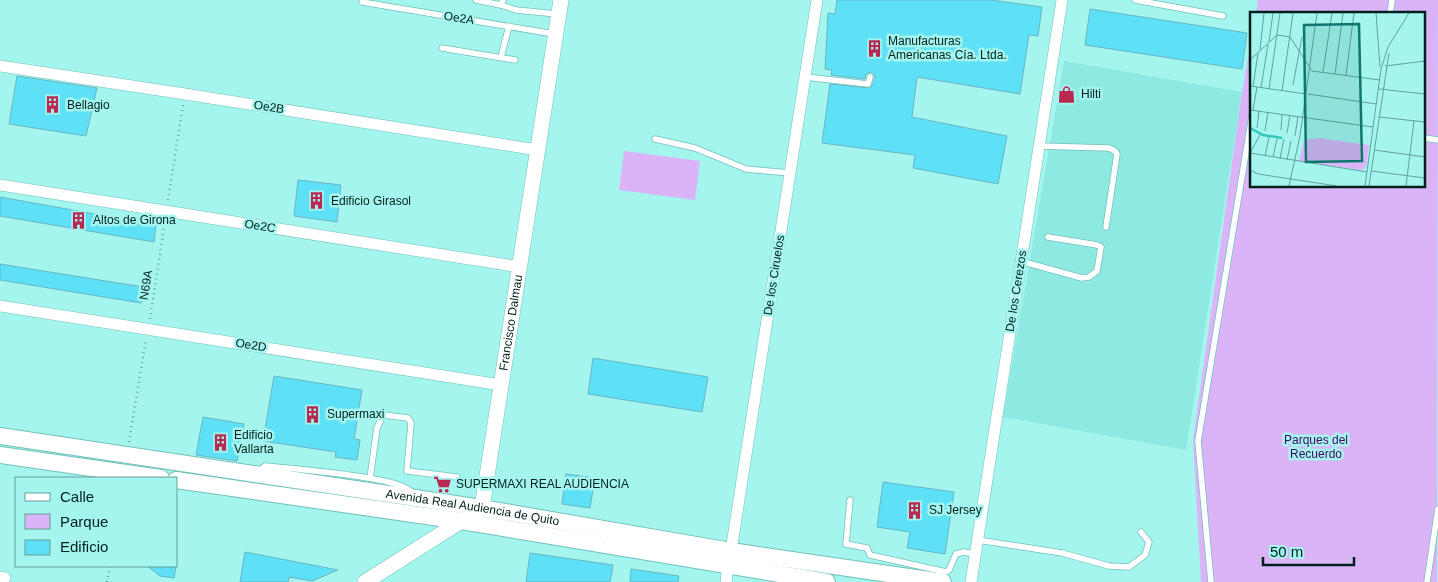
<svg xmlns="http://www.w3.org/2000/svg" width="1438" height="582" viewBox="0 0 1438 582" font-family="Arial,sans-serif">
<rect width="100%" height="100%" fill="#a5f5ef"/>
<polygon fill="#8ee9e3" points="1064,61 1242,92 1186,450 1003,417"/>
<g fill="#dbb4f8">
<polygon points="1258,0 1438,0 1437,582 1201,582 1193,440 1242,92 1252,37 1252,186 1424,186 1424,14 1256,14"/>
<polygon points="624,151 700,161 695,200 619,190"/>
</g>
<g fill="#5ee1f7" stroke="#68b5c3">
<polygon points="837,0 991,0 1042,7 1038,36 1029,35 1020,94 917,77 912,117 1007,136 998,184 913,168 915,155 822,143 830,84 869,88 872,86 875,78 874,74 871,72 866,74 865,79 831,75 832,70 825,69 828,13 835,14"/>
<polygon points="1090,9 1247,33 1242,69 1085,45"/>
<polygon points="17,76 97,88 86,136 9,124"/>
<polygon points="298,180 341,185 337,222 294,216"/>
<polygon points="0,197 156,225 154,242 0,216"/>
<polygon points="0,264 143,287 141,303 0,280"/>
<polygon points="593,358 708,377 702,412 588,394"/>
<polygon points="274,376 362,390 354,439 360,440 357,460 335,457 336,452 263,441"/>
<polygon points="203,417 244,424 237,461 196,455"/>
<polygon points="566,474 595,478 590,508 562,504"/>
<polygon points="883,482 954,492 945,554 907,548 910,532 877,527"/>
<polygon points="245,552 338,570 312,581 289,577 288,582 240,582"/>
<polygon points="530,553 613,565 610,582 526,582"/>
<polygon points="147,566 176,566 174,578 160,576"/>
<polygon points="631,569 679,576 678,582 630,582"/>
</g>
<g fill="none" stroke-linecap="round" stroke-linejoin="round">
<defs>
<g id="service">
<polyline points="476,0 501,5"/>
<polyline points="503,0 501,5 516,10 557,14"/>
<polyline points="1135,0 1223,16"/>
<polyline points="362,2 554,34"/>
<polyline points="1390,14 1392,0"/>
<polyline points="442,48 515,60"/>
<polyline points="501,57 509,26"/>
<polyline points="805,77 868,84 870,77"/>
<polyline points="1424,138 1438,140"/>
<polyline points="655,139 695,148 746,169 790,173"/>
<polyline points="1039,146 1109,148 1115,151 1117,154 1106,227"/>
<polyline points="1020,261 1082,278 1089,277 1097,271 1101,247 1097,245 1048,237"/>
<path d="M258 472 265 466C298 469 330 472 362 477 379 480 396 482 411 491"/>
<polyline points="370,478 377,428 383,415 408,418 411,423 407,471 457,477"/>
<polyline points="850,500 846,544 867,548 870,555 946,572 949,570 956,554 964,552 975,554"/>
<polyline points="978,540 1062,553 1109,566 1129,567 1145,555 1149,542 1141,532"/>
<polyline points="1211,582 1198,441 1252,116"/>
<polyline points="1427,582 1438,509"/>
</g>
<g id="minor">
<polyline points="0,66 185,94 538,150"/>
<polyline points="0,185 520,267"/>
<polyline points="0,306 501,385"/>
<polyline points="731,551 817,0"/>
<polyline points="0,577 5,578"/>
<polyline points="726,582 728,566"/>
<polyline points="971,582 1062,0"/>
</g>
<g id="tertiary">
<path id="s1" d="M365 582 482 508 561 0"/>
</g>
<g id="secondary">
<path id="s2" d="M0 436 482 508 731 551 943 582"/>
<polyline points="0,455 161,478"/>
<polyline points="176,480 461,521 827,582"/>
</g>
</defs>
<use href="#service" stroke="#71c0bb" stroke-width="7"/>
<use href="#minor" stroke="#71c0bb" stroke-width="12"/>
<use href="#tertiary" stroke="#71c0bb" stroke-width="16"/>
<use href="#secondary" stroke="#71c0bb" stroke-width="18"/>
<g stroke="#69a8a4" stroke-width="2.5" stroke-dasharray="1 4" stroke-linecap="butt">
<polyline points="168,200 183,105"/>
<polyline points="150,319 165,221"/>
<polyline points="129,442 146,339"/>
<polyline points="107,582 110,566"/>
</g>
<use href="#service" stroke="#fff" stroke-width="5.5"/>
<use href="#minor" stroke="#fff" stroke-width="11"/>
<use href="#tertiary" stroke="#fff" stroke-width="15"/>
<use href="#secondary" stroke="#fff" stroke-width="16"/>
</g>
<defs>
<symbol id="building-bare" viewBox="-9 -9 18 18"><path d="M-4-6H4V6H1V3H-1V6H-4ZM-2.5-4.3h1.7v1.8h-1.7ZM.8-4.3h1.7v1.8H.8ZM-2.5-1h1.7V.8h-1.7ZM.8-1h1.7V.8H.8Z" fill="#b82850" stroke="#a5f5ef" stroke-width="2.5" paint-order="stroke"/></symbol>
<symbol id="shop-bare" viewBox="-9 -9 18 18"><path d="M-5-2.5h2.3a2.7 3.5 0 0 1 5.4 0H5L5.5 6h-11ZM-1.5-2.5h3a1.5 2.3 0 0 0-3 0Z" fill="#b82850" stroke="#a5f5ef" stroke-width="2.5" paint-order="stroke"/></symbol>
<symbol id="supermarket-bare" viewBox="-9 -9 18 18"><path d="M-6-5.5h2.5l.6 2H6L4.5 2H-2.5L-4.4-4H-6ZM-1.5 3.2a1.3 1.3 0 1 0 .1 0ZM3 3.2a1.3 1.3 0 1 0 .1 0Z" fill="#b82850" stroke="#a5f5ef" stroke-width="2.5" paint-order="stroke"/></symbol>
</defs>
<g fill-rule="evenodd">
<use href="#building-bare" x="862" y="36" width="25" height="25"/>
<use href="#shop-bare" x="1054" y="82" width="25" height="25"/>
<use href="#building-bare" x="40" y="92" width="25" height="25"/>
<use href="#building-bare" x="304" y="188" width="25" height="25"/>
<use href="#building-bare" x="66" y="208" width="25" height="25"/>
<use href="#building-bare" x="300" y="402" width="25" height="25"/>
<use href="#building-bare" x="208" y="430" width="25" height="25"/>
<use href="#supermarket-bare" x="430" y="472" width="25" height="25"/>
<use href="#building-bare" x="902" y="498" width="25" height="25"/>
</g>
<g text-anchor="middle" stroke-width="5" stroke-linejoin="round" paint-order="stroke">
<g font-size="12" fill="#00201e" stroke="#a5f5ef">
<text transform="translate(459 18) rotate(9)" y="4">Oe2A</text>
<text transform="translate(269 107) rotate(9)" y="4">Oe2B</text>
<text transform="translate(260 226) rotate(9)" y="4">Oe2C</text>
<text transform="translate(774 275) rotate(-81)" y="4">De los Ciruelos</text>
<text transform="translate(146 285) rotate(-81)" y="4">N69A</text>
<text transform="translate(1016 291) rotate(-81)" y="4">De los Cerezos</text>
<text dy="4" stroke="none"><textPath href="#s1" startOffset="326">Francisco Dalmau</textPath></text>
<text transform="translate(251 345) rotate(9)" y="4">Oe2D</text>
<text dy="4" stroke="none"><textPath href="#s2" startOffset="478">Avenida Real Audiencia de Quito</textPath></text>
</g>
<g font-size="12" fill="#00201e" stroke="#a5f5ef" text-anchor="start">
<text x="888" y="45">Manufacturas<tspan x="888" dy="14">Americanas Cía. Ltda.</tspan></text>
<text x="1081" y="98">Hilti</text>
<text x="67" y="109">Bellagio</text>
<text x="331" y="205">Edificio Girasol</text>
<text x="93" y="224">Altos de Girona</text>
<text x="327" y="418">Supermaxi</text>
<text x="234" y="439">Edificio<tspan x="234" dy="14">Vallarta</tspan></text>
<text x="456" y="488">SUPERMAXI REAL AUDIENCIA</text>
<text x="929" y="514">SJ Jersey</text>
</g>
<g font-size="12" fill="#430760" stroke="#a5f5ef">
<text x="1316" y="444">Parques del<tspan x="1316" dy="14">Recuerdo</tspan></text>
</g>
</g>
<g transform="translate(1250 12)">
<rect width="175" height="175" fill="#a5f5ef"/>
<path d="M69 126 119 133 116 155 112 158 49 149 54 128Z" fill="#dbb4f8"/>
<path fill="none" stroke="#35c5bf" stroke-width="2.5" d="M0 116 13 123 32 126"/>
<path fill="none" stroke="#63a09b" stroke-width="1" d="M126 1 130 55M19 30 23 1M10 38 14 1M0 48 27 23 40 25 62 59 130 68M135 54 175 49M73 60 82 1M85 62 93 1M96 63 104 1M43 73 52 25M0 74 56 82M3 75 8 41M11 76 18 32M19 77 30 1M129 77 175 82M32 79 43 1M58 82 126 92M0 98 123 115M3 98 7 75M129 105 175 110M7 116 9 99M31 118 32 102M15 119 18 100M37 121 40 103M45 124 48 104M124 138 175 145M0 141 117 160M0 141 10 123M15 144 19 125M23 145 27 127M30 147 34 127M37 148 41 129M0 158 8 162 87 174M121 159 175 166M39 174 50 124 67 1M115 174 131 57 138 35 159 1M119 174 139 41M156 174 164 109"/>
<path fill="#0f766e" fill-opacity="0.15" stroke="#0f766e" stroke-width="2.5" d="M109 12 112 149 56 150 54 13Z"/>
<rect width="175" height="175" fill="none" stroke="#00201e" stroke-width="2.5"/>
</g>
<rect x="15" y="477" width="162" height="90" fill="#a5f5ef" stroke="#63a09b"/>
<rect x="25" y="493" width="25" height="8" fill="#ffffff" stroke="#63a09b"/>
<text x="60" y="502" font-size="15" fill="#00201e">Calle</text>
<rect x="25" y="514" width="25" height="15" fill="#dbb4f8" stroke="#63a09b"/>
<text x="60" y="527" font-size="15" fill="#00201e">Parque</text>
<rect x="25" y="540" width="25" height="15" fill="#5ee1f7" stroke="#63a09b"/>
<text x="60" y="552" font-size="15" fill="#00201e">Edificio</text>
<path d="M1263 557v8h91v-8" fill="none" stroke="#00201e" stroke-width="2.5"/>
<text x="1270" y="557" font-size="15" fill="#00201e" stroke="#a5f5ef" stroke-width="4" paint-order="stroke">50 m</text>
</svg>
